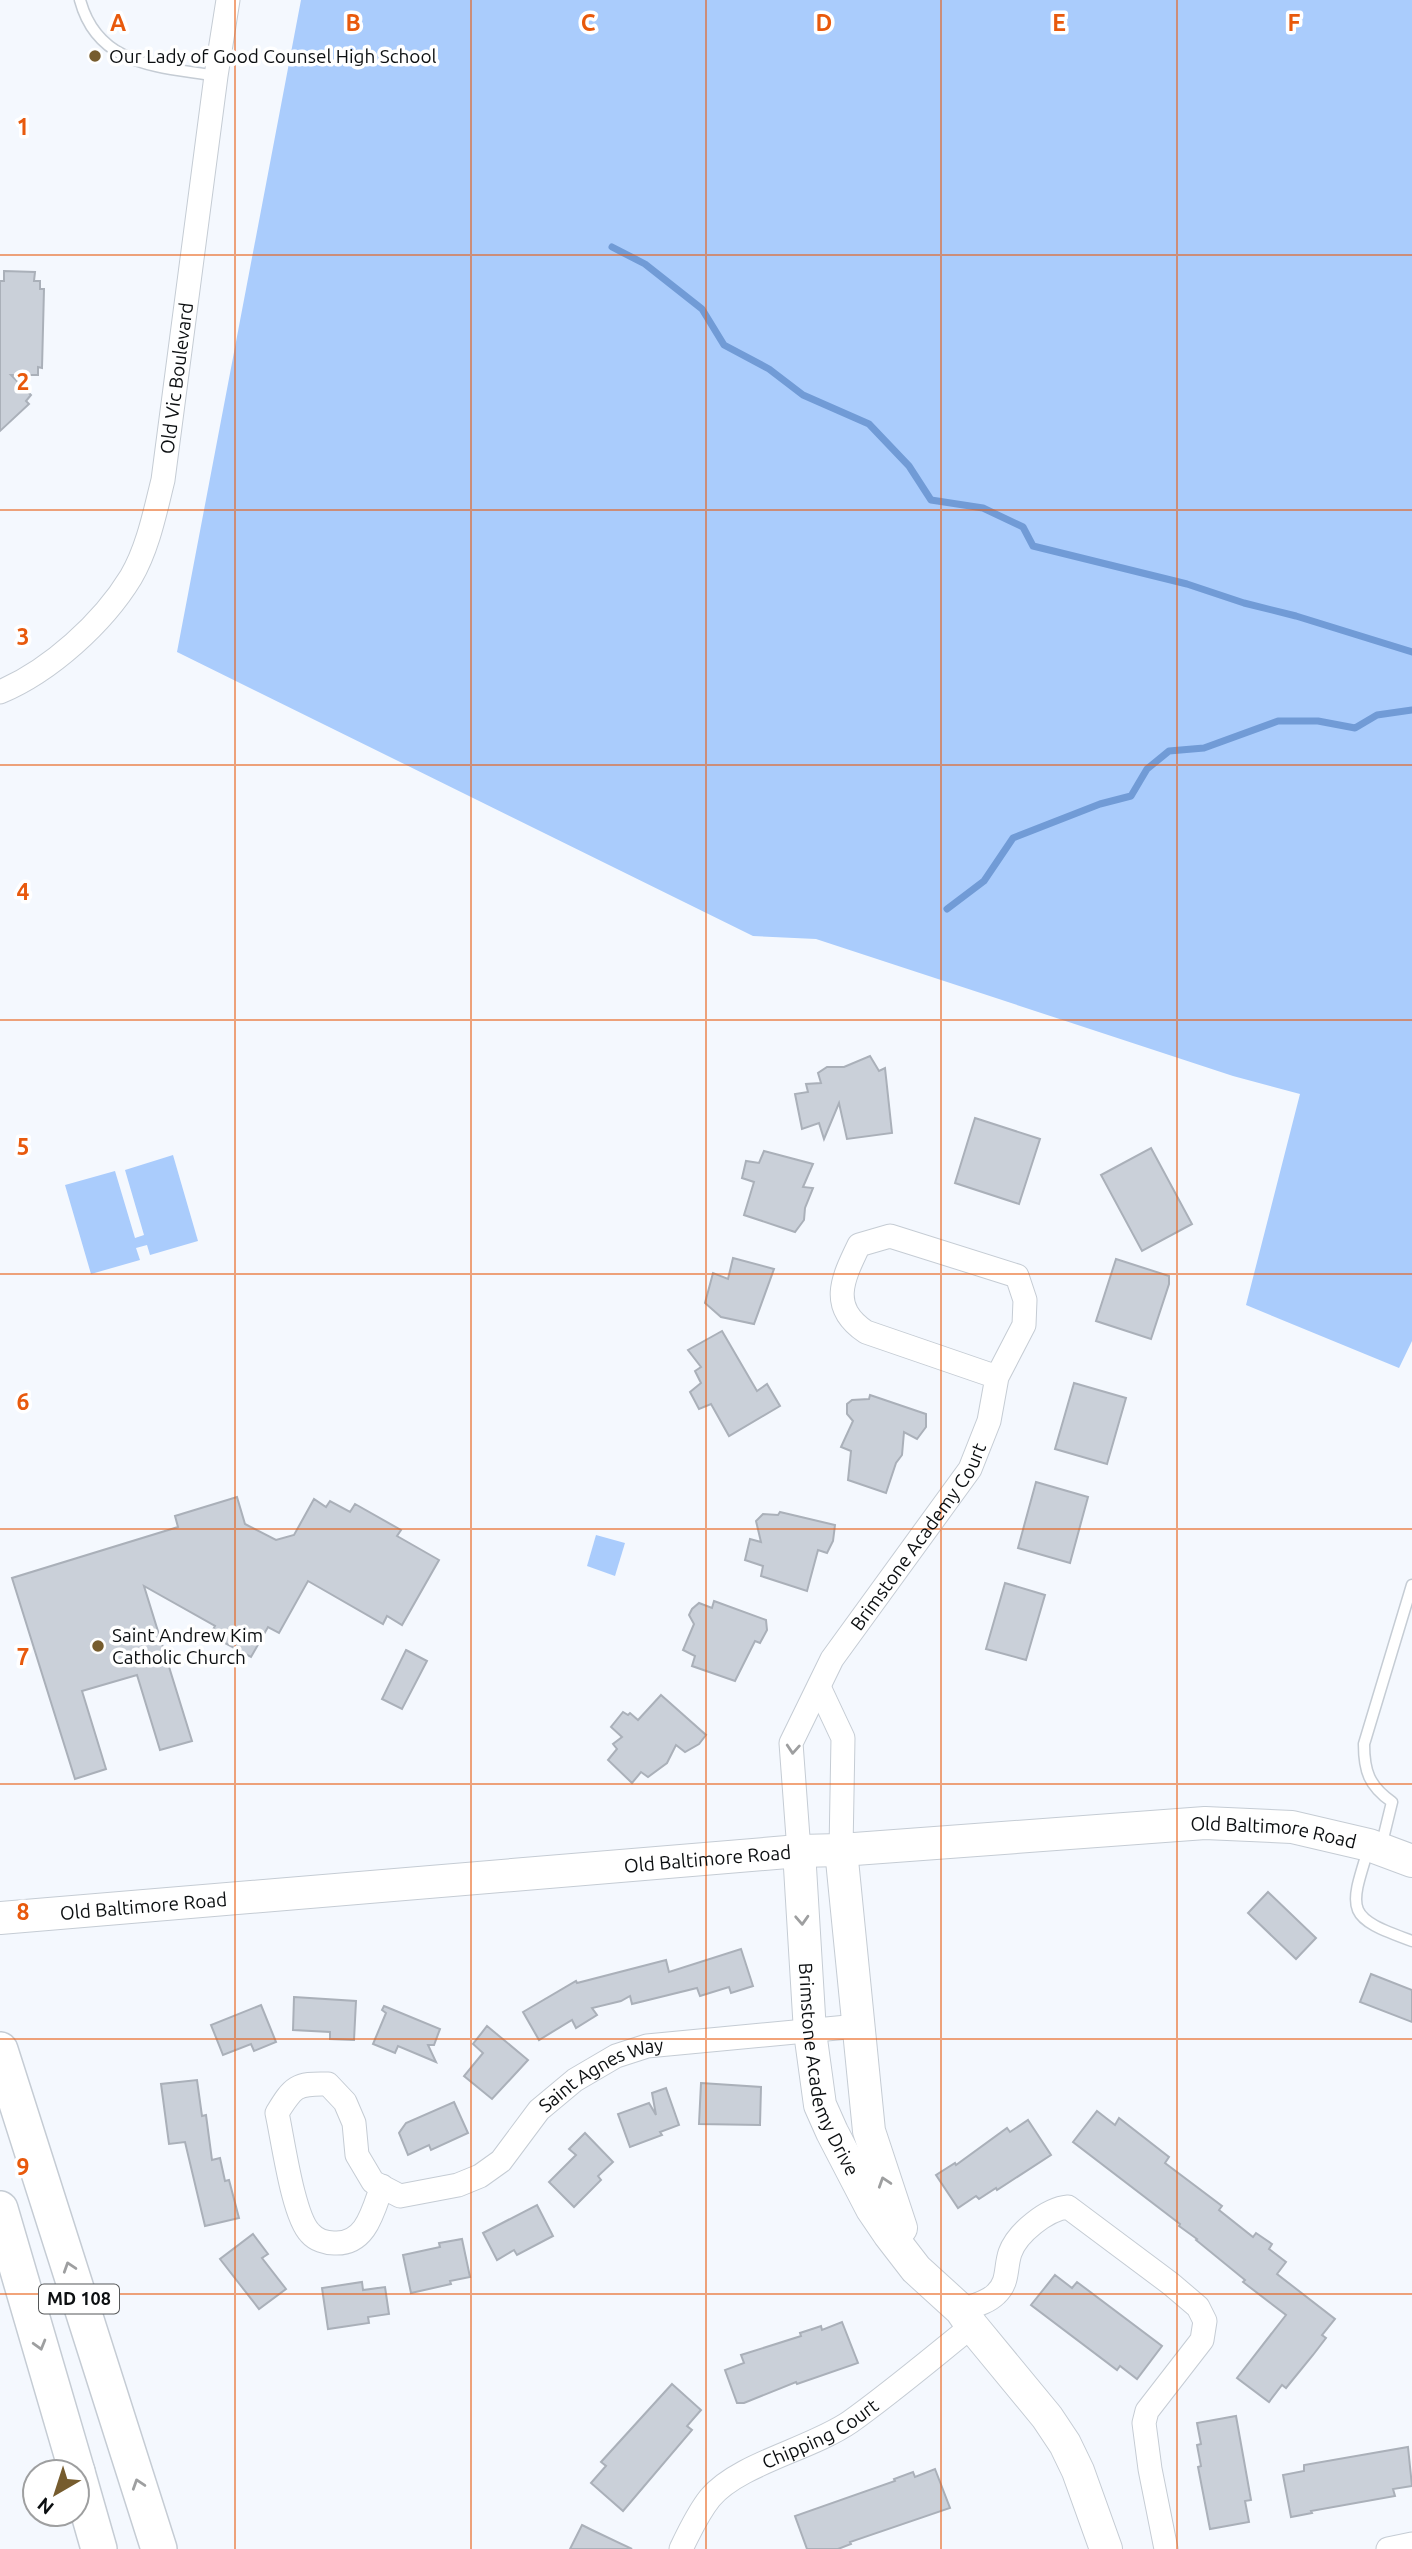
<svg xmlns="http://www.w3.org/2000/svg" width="1412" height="2549" viewBox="0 0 1412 2549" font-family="Ubuntu,sans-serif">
<rect width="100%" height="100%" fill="#f4f8fe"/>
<g fill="#aaccfc">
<polygon points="301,0 1412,0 1412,1341 1399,1368 1246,1305 1300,1094 1233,1076 816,939 753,936 177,652"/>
<polygon points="173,1155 198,1241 150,1255 147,1245 136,1248 140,1260 91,1274 65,1185 115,1171 135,1238 144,1235 125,1170"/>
<polygon points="596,1535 625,1543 615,1576 587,1566"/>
</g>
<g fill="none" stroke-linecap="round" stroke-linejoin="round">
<g stroke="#719bd6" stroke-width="7">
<polyline points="612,247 645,264 702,309 724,345 769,369 803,395 869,424 909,466 931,500 983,508 1023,527 1033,546 1187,584 1244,603 1296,616 1412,652"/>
<polyline points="947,909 984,881 1013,838 1100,804 1131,796 1147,769 1169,751 1204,748 1278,721 1318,721 1355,728 1377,715 1412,710"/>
</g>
</g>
<g fill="#cad0d9" stroke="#aab0b9" stroke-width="2">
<polygon points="4,271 35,272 34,281 40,281 40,289 44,289 42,368 38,367 38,375 11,375 31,395 26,401 29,404 0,431 0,281 4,281"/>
<polygon points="870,1056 879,1071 885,1068 892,1133 847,1139 839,1103 824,1139 819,1123 802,1129 795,1094 808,1092 806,1084 821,1083 818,1073 827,1067 844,1067"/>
<polygon points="975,1118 1040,1139 1019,1204 955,1183"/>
<polygon points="1151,1148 1192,1224 1142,1251 1101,1175"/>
<polygon points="764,1151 813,1164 803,1187 813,1188 805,1208 804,1220 795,1232 744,1215 754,1182 742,1178 746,1161 759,1163"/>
<polygon points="733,1258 774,1269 754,1324 721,1317 705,1303 713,1273 728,1279"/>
<polygon points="1116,1259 1169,1276 1169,1284 1151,1339 1096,1321"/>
<polygon points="722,1331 757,1391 767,1384 780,1406 729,1436 711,1404 699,1409 690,1392 701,1383 695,1371 701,1367 688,1350"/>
<polygon points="1074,1383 1126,1398 1107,1464 1055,1449"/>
<polygon points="870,1395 926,1414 926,1427 917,1439 904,1432 902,1455 896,1463 886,1493 848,1480 851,1451 841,1447 853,1421 847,1414 847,1404 852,1400 869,1399"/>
<polygon points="1036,1482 1088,1497 1070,1563 1018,1548"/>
<polygon points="237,1497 245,1524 276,1540 294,1535 314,1499 326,1507 330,1501 350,1512 355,1504 401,1530 397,1536 439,1560 402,1625 387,1616 383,1624 308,1581 279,1633 268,1627 251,1657 210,1635 215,1626 144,1586 192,1741 160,1750 137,1675 82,1691 106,1769 75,1779 12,1578 178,1527 175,1516"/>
<polygon points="780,1512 835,1525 833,1541 827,1553 818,1550 807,1591 761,1576 763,1566 745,1560 750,1539 761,1542 756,1521 763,1514 778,1515"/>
<polygon points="1005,1583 1045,1595 1026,1660 986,1649"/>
<polygon points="714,1601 766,1620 767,1630 760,1643 755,1641 735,1681 692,1666 695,1656 683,1650 694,1624 689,1615 692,1609 699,1603 712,1608"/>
<polygon points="406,1650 427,1661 402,1709 382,1699"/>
<polygon points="661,1695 706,1735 699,1744 685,1752 676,1745 667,1763 648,1777 641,1772 632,1783 608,1760 617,1749 613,1744 622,1737 611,1727 623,1712 628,1715 630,1713 638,1720"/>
<polygon points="1268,1892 1316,1938 1296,1959 1248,1913"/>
<polygon points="741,1949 753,1986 731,1993 729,1987 700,1996 697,1988 632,2004 630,1996 621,2001 592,2008 597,2015 576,2028 572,2020 539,2040 523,2012 576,1981 577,1983 666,1960 669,1972"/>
<polygon points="1371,1974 1412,1990 1412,2022 1360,2002"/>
<polygon points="294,1997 356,2001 354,2040 330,2039 330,2032 293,2030"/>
<polygon points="261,2005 276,2042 254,2051 251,2044 223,2055 211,2025"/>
<polygon points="384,2006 440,2029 434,2045 428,2045 436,2062 398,2046 395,2053 373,2044 386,2013 382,2010"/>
<polygon points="487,2026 528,2060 492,2099 464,2076 483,2053 473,2044"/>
<polygon points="197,2080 202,2116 206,2115 212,2160 220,2158 225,2181 229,2180 239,2218 205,2226 185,2142 169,2144 161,2084"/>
<polygon points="701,2083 761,2087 760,2125 699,2124"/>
<polygon points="666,2088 679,2125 660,2132 662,2135 630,2147 618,2114 649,2103 656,2115 652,2093"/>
<polygon points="454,2102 468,2133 431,2150 429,2145 408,2155 399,2133 406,2123"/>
<polygon points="1097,2111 1115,2125 1119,2118 1169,2157 1165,2163 1222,2206 1219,2210 1253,2237 1256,2233 1272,2244 1269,2249 1286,2262 1277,2274 1335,2319 1322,2335 1326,2338 1313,2355 1286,2388 1282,2385 1269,2402 1237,2378 1286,2315 1243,2282 1245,2280 1196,2240 1197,2239 1179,2226 1180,2224 1073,2142"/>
<polygon points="1028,2120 1051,2155 997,2190 996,2188 979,2199 976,2196 958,2208 936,2175 955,2163 956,2165 1007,2128 1010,2132"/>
<polygon points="585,2133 613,2162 598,2176 601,2180 574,2207 549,2182 576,2155 569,2149"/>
<polygon points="537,2205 553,2236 517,2255 514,2250 497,2260 483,2233"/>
<polygon points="253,2234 268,2254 262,2258 286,2289 259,2309 220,2259"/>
<polygon points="462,2239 470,2277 450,2281 451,2284 411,2293 403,2255 440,2247 439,2243"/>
<polygon points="1055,2275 1072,2288 1077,2282 1162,2346 1137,2379 1120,2366 1117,2370 1031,2305"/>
<polygon points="362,2282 363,2290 385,2287 389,2314 368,2317 369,2323 328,2329 322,2288"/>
<polygon points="842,2322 858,2363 797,2384 796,2382 744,2403 737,2403 725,2370 744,2363 741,2355 801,2336 800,2333 821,2326 822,2330"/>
<polygon points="672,2384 701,2410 687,2426 692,2430 623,2511 591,2483 606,2466 601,2462"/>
<polygon points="1236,2416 1251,2500 1245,2501 1249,2522 1210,2529 1198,2467 1201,2466 1197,2445 1201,2444 1197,2423"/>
<polygon points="1408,2447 1412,2486 1393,2489 1395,2496 1311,2511 1312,2513 1291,2517 1283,2475 1304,2471 1304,2465"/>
<polygon points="935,2469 950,2508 850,2542 851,2544 838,2549 807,2549 795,2516 895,2481 894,2479 913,2472 915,2477"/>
<polygon points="582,2525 592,2530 632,2549 570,2549"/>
</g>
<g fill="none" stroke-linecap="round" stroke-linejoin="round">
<defs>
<g id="lane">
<path d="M80 0C98 67 159 66 216 76"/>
<path d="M1369 1847C1348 1913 1346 1917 1412 1941"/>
<path d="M1381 1847 1392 1802C1369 1786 1364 1771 1364 1744L1412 1585"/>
</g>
<g id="street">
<path id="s1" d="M0 692C50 671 103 623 131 577 148 548 155 512 163 480L216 76 228 0"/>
<polyline points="819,1687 843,1738 841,1850"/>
<path id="s2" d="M799 1851 791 1743 832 1659 970 1469 989 1421 997 1377 1024 1325 1025 1300 1017 1276 890 1236 859 1245C842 1280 829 1307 866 1332L997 1377"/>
<path id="s3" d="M382 2186C373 2211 366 2245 334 2243 326 2243 316 2240 310 2233 293 2216 283 2140 277 2113 293 2087 296 2083 328 2084L345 2102 354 2123 357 2155 373 2182 400 2196 458 2185 480 2176 501 2161 539 2110 575 2080 616 2056 647 2046 858 2026"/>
<path d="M961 2310C973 2306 987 2303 996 2294 1009 2282 1005 2268 1010 2253 1017 2233 1047 2209 1068 2207L1171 2284 1198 2307 1205 2321 1202 2340 1147 2411 1144 2423 1150 2469 1166 2549"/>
<path id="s4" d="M681 2549C689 2532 698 2513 710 2498 738 2464 811 2449 850 2422 892 2392 932 2358 972 2326"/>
<polyline points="1388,2549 1412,2544"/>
</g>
<g id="secondary">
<polyline points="841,1850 869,2131 901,2228"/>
<path id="s5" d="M799 1851 810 2032 820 2105 832 2132 872 2209 889 2234 916 2269 961 2310 972 2326 1047 2417 1065 2444 1078 2471 1106 2549"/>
<path id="s6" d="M0 1918 799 1851 841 1850 1205 1823 1292 1827 1369 1845 1412 1861"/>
</g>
<g id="primary">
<polyline points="0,2050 159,2549"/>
<polyline points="0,2209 77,2472"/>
<polyline points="77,2472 99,2549"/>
</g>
</defs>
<use href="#lane" stroke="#c5ccd4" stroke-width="13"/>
<use href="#street" stroke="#c5ccd4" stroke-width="25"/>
<use href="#secondary" stroke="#c5ccd4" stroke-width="34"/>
<use href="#primary" stroke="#c5ccd4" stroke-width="38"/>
<use href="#lane" stroke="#fff" stroke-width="10"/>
<use href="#street" stroke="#fff" stroke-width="23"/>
<use href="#secondary" stroke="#fff" stroke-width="32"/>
<use href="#primary" stroke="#fff" stroke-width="35"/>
</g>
<defs><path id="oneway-chevron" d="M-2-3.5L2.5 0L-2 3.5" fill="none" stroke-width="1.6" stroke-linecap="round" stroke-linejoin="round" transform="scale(1.75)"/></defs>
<g stroke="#9e9fa0">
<use href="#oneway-chevron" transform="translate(793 1749) rotate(94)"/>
<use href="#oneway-chevron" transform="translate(802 1920) rotate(87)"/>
<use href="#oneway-chevron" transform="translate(884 2182) rotate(-108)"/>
<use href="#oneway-chevron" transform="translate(69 2267) rotate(-108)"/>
<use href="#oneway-chevron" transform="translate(40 2345) rotate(74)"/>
<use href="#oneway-chevron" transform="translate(138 2484) rotate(-108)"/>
</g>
<path fill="none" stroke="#e8590c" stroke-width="2" stroke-opacity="0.55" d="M235 0V2549M471 0V2549M706 0V2549M941 0V2549M1177 0V2549M0 255H1412M0 510H1412M0 765H1412M0 1020H1412M0 1274H1412M0 1529H1412M0 1784H1412M0 2039H1412M0 2294H1412"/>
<g fill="#765c2e" stroke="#fff" stroke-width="2.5">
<circle cx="95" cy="56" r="7"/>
<circle cx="98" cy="1646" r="7"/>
</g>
<g text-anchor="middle" stroke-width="7" stroke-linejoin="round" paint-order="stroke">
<rect fill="#fff" stroke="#555758" stroke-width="2" x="39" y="2284.5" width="80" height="29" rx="5"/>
<g font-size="18" font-weight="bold" fill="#0c0f11">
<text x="79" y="2305">MD 108</text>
</g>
<g font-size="19" fill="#0c0f11" stroke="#fff" text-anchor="start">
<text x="109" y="63">Our Lady of Good Counsel High School</text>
<text x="112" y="1642">Saint Andrew Kim<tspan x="112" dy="22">Catholic Church</tspan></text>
</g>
<g font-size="19" fill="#0c0f11" stroke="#fff">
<text dy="7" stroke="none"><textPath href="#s1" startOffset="382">Old Vic Boulevard</textPath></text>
<text dy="7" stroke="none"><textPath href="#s2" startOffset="352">Brimstone Academy Court</textPath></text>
<text dy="7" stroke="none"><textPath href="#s6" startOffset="1278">Old Baltimore Road</textPath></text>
<text dy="7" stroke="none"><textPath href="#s6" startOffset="710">Old Baltimore Road</textPath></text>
<text dy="7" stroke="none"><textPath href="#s6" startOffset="144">Old Baltimore Road</textPath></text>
<text dy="7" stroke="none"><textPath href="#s5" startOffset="222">Brimstone Academy Drive</textPath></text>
<text dy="7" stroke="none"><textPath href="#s3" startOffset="684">Saint Agnes Way</textPath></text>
<text dy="7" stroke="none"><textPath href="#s4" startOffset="187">Chipping Court</textPath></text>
</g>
</g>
<g font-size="23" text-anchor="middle" font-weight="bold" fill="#e8590c" stroke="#fff" stroke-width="7" stroke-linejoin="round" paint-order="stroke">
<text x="118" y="31">A</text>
<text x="353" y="31">B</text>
<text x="588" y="31">C</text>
<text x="824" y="31">D</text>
<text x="1059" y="31">E</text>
<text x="1294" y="31">F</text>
<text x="23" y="135">1</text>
<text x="23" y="390">2</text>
<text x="23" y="645">3</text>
<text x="23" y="900">4</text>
<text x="23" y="1155">5</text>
<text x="23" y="1410">6</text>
<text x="23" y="1665">7</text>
<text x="23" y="1920">8</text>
<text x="23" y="2175">9</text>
</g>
<g transform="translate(56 2493) rotate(219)"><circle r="33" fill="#ffffff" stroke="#9e9fa0" stroke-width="2"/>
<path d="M0-5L12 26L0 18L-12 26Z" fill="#765c2e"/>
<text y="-10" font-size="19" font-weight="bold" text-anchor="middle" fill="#0c0f11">N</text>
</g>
</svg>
